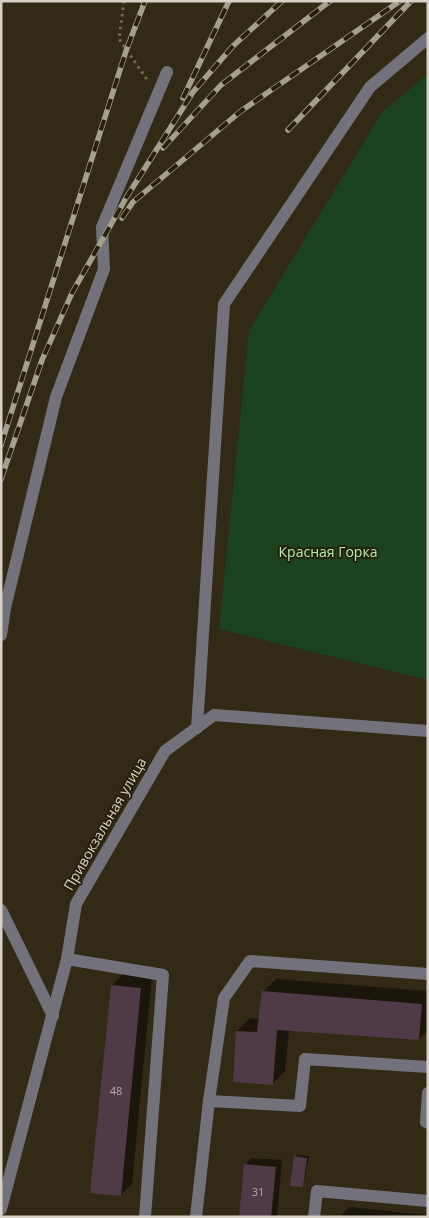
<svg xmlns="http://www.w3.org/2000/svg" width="429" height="1218" viewBox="0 0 429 1218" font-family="'Open Sans',sans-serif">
<rect width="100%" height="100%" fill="#322a15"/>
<polygon fill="#1b431f" points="428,74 428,680 219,629 249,331 382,112"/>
<g fill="#0007">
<polygon points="123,974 152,977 132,1184 121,1195 112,986"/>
<polygon points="276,979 428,991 428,1030 419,1039 289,1030 285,1071 273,1084 237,1031 250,1018 260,1019 263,992"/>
<polygon points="297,1155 309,1156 303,1186 295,1157"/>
<polygon points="252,1158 282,1160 277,1217 240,1217 245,1164"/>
<polygon points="349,1207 428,1215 428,1217 340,1217"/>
</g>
<g fill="#503a47">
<polygon points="111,985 141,988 121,1196 90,1193"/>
<polygon points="262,991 422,1004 419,1040 277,1030 273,1085 233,1082 236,1031 257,1032"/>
<polygon points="294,1156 307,1158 303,1187 290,1186"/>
<polygon points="244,1164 276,1167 271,1217 239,1217"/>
</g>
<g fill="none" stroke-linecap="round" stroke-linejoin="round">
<polyline stroke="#726b59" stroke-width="3" stroke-dasharray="2.5 4" stroke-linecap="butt" points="124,1 119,39 148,81"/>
<g stroke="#73727c" stroke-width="12">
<polyline points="1,635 5,608 56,397 104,269 102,227 167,72"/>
<polyline points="197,728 224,304 370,87 428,38"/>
<polyline points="1,910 53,1016"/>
<polyline points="67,959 163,975 145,1217"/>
<polyline points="428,1093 426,1122 428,1123"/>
<polyline points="209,1101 300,1106 305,1059 428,1067"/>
<polyline points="1,1209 67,959 76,904 165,751 214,715 428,731"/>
<polyline points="196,1217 209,1101 224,998 250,961 428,974"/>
<polyline points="314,1217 317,1191 428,1201"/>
</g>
<defs>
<g id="rail">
<polyline points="183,98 229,1"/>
<polyline points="288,130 411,1"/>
<polyline points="163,148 221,85 330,1"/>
<polyline points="122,218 133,202 241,111 400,1"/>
<polyline points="1,445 126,51 145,1"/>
<polyline points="1,479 42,360 72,293 126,198 193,92 233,46 282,1"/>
</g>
</defs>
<use href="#rail" stroke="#a59f8f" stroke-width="5.5"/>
<use href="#rail" stroke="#28200b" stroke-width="4" stroke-dasharray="11" stroke-linecap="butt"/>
</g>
<g text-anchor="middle" stroke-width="4" stroke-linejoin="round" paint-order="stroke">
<g font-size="11" fill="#b5aca6">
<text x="116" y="1095">48</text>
<text x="258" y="1196">31</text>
</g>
<g font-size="14" fill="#abf1ae" stroke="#28200b">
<text x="328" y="557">Красная Горка</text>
</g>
<g font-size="14" fill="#d7d2c5" stroke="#28200b">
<text transform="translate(105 824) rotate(-60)" y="5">Привокзальная улица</text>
</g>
</g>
<rect width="429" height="1218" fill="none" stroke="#d7d2c5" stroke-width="5"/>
</svg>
